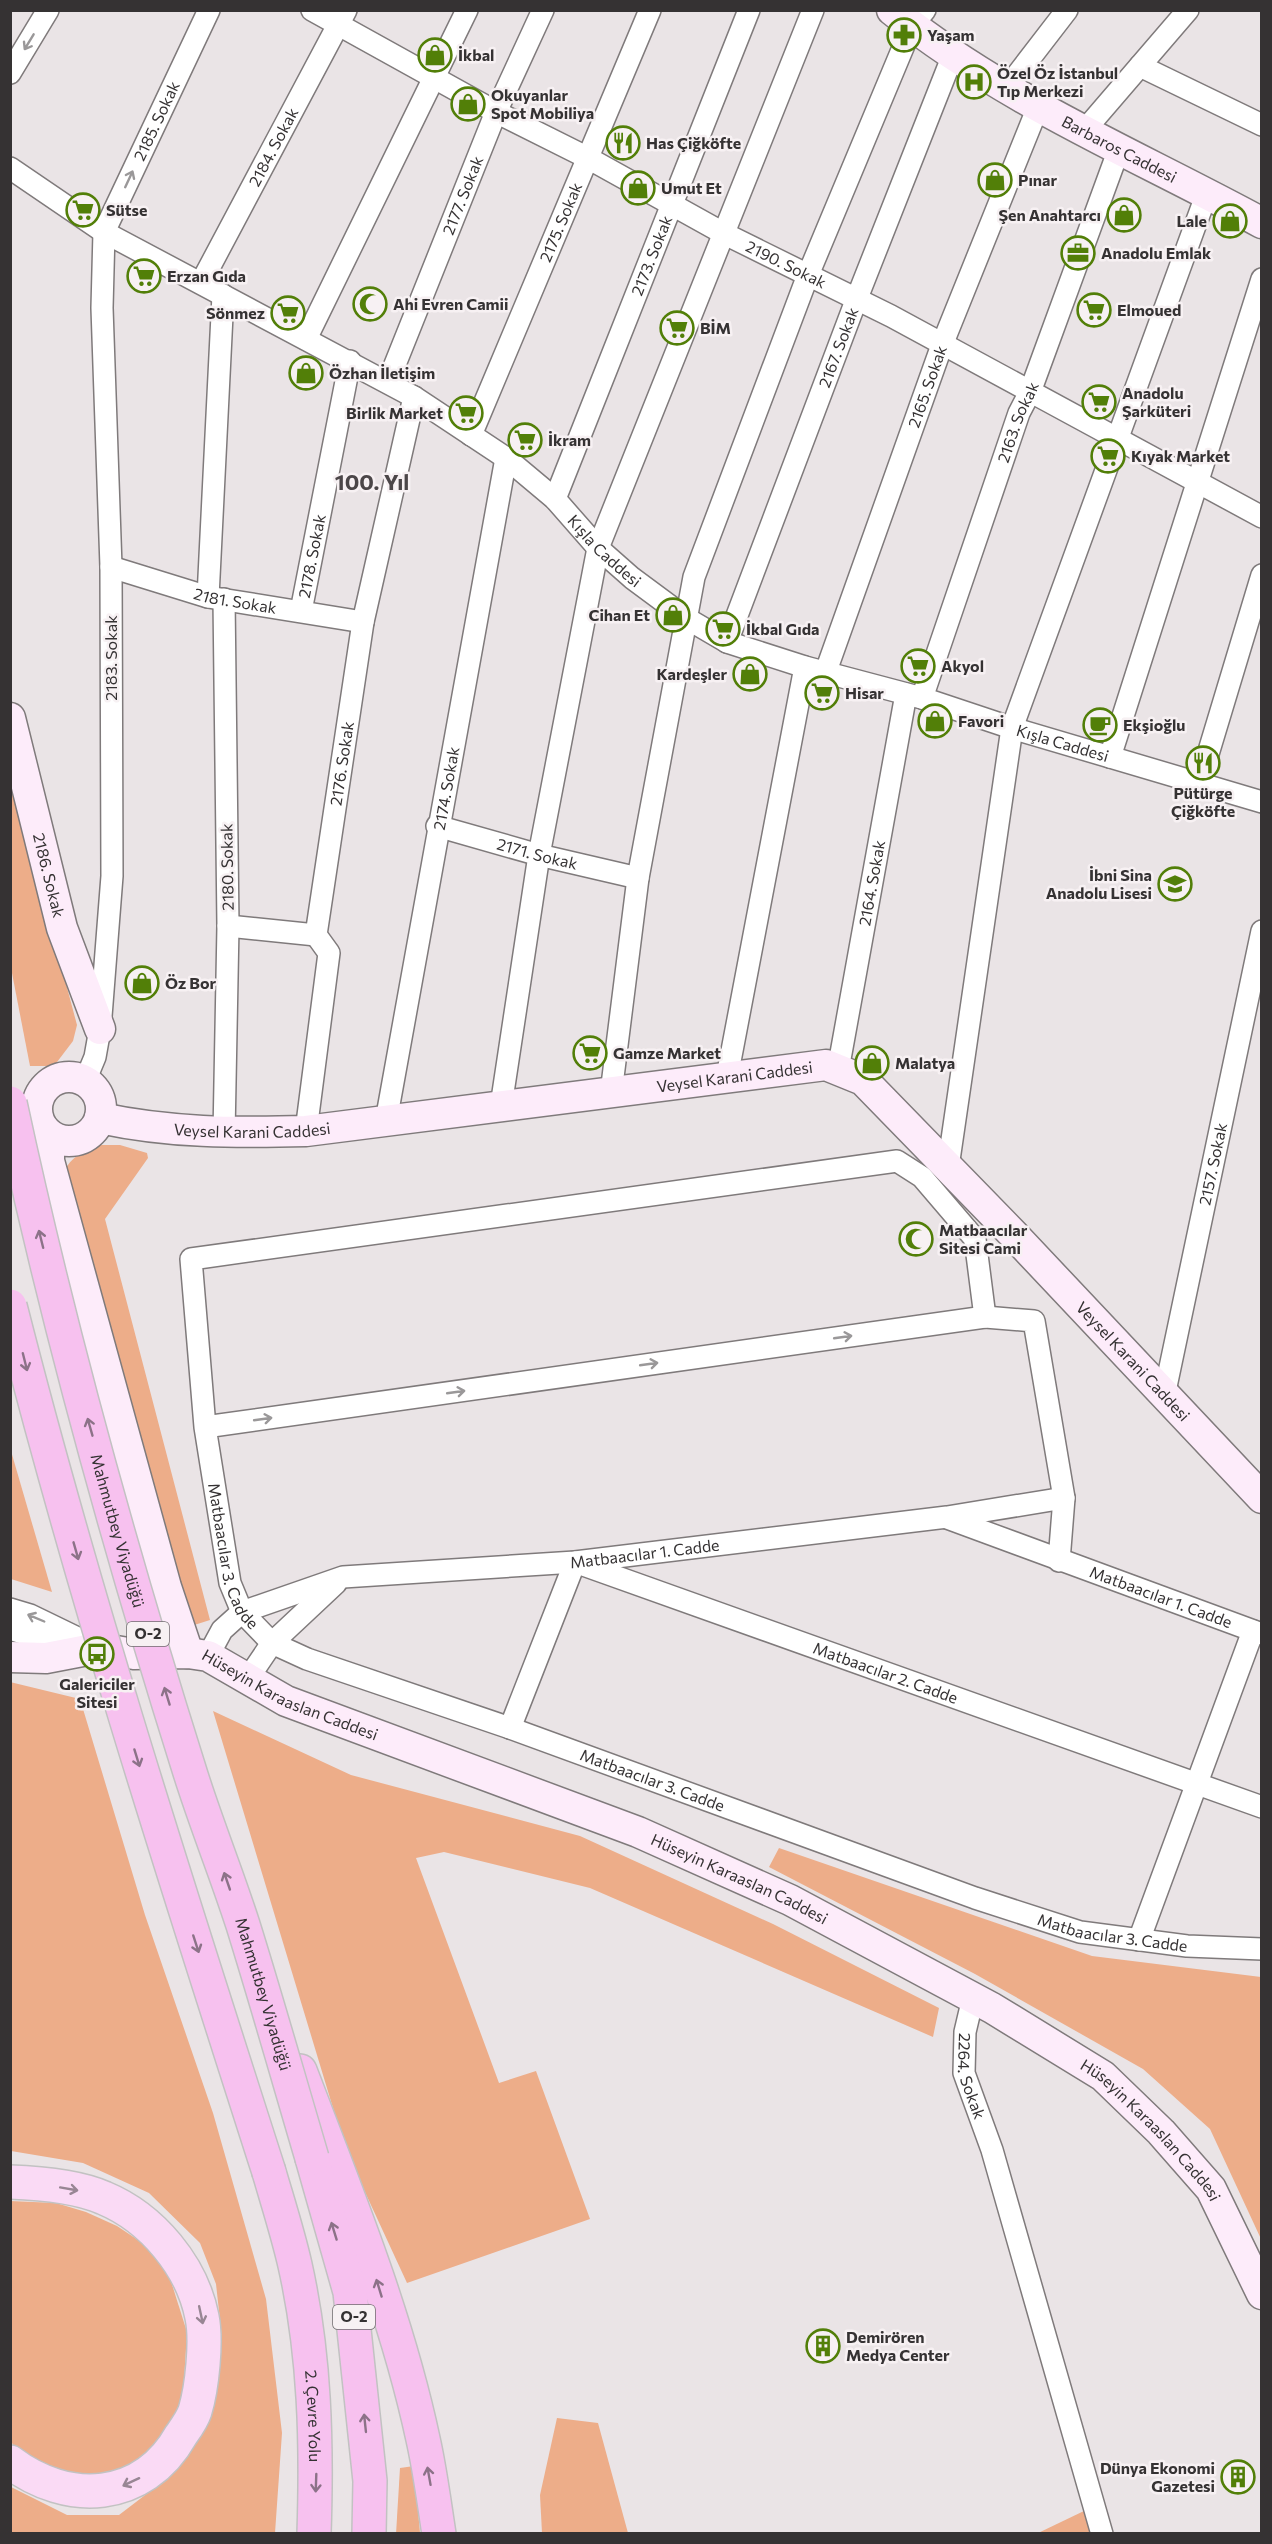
<svg xmlns="http://www.w3.org/2000/svg" width="1272" height="2544" viewBox="0 0 1272 2544" font-family="Commissioner,sans-serif">
<rect width="100%" height="100%" fill="#eae4e6"/>
<g fill="#edad89">
<polygon points="10,774 77,1025 73,1041 54,1066 30,1066 11,968"/>
<path d="M99 1145H120L147 1153 148 1158 105 1219 210 1620 188 1627 62 1177C69 1157 81 1153 99 1145Z"/>
<polygon points="10,1451 11,1451 52,1592 11,1579"/>
<polygon points="10,1682 80,1699 145,1915 213,2113 266,2299 282,2433 275,2533 11,2533 11,2487 67,2515 119,2515 170,2476 214,2405 222,2338 216,2284 200,2243 149,2193 83,2163 11,2151"/>
<polygon points="213,1711 351,1775 580,1836 773,1924 939,2008 933,2037 590,1888 444,1852 416,1858 499,2083 536,2071 590,2219 407,2283 346,2151"/>
<polygon points="779,1848 1092,1956 1261,1977 1261,2239 1210,2129 1143,2069 975,1974 769,1867"/>
<polygon points="10,2201 56,2203 86,2212 117,2226 147,2246 169,2275 187,2332 184,2382 175,2426 154,2452 120,2475 87,2482 15,2451 11,2440"/>
<polygon points="557,2418 598,2423 628,2533 542,2533 540,2495"/>
<polygon points="414,2466 420,2533 396,2534 400,2468"/>
<polygon points="1086,2510 1093,2534 1036,2534"/>
</g>
<g fill="none" stroke-linecap="round" stroke-linejoin="round">
<defs>
<g id="minor">
<path id="s1" d="M312 10 496 112 588 158 723 233 891 316 1262 517"/>
<polyline points="1140,66 1262,125"/>
<polyline points="10,73 48,10"/>
<polyline points="1007,88 1067,10"/>
<polyline points="1084,131 1188,10"/>
<path id="s2" d="M10 168 104 232 414 397 506 458 555 499 598 548 632 578 686 618 727 642 805 667 922 698 1012 728 1262 802"/>
<path id="s3" d="M201 283 346 10"/>
<polyline points="306,339 467,10"/>
<path id="s4" d="M388 382 496 112 543 10"/>
<path id="s5" d="M471 435 650 10"/>
<path id="s6" d="M555 499 749 10"/>
<path id="s7" d="M111 567 208 597 363 622"/>
<polyline points="208,597 223,295"/>
<path id="s8" d="M301 611 350 361"/>
<path id="s9" d="M727 642 857 298 953 55"/>
<path id="s10" d="M826 671 942 345 1038 107"/>
<path id="s11" d="M922 698 1019 413 1030 392 1119 149"/>
<polyline points="1110,757 1262,279"/>
<polyline points="1199,784 1262,575"/>
<path id="s12" d="M437 826 539 855 638 878"/>
<polyline points="228,926 316,935"/>
<path id="s13" d="M838 1070 906 694"/>
<polyline points="727,1077 805,667"/>
<path id="s14" d="M85 1081 95 1057 100 1029 112 876 111 567 102 308 104 232 209 10"/>
<polyline points="611,1093 638,878 694,577 808,275 912,26 925,10"/>
<polyline points="501,1106 539,855 598,548 813,10"/>
<path id="s15" d="M386 1121 506 458"/>
<path id="s16" d="M306 1131 329 953 316 935 363 622 414 397"/>
<polyline points="224,1134 228,926 224,599"/>
<polyline points="948,1167 1012,728 1207,193"/>
<polyline points="985,1317 1034,1321 1064,1498"/>
<path id="s17" d="M1164 1396 1262 931"/>
<path id="s18" d="M205 1427 985 1317 975 1239 922 1177 897 1161 191 1259 205 1427 230 1583 242 1612 272 1643 307 1659 510 1728 975 1898 1080 1932 1187 1946 1262 1949"/>
<path id="s19" d="M947 1518 1262 1634"/>
<polyline points="10,1609 30,1615 98,1648"/>
<polyline points="10,1629 44,1640 80,1644"/>
<path id="s20" d="M208 1656 222 1630 242 1612 343 1577 575 1562 947 1517 1064 1498 1059 1561"/>
<polyline points="249,1677 272,1643 336,1583"/>
<path id="s21" d="M510 1728 575 1562 1262 1807"/>
<polyline points="1139,1940 1253,1631"/>
<path id="s22" d="M973 1998 965 2032 964 2073 992 2150 1102 2534"/>
</g>
<g id="secondary">
<path id="s23" d="M892 10C1004 100 1137 155 1262 223"/>
<path id="s24" d="M10 718 62 928 100 1029"/>
<circle cx="69" cy="1109" r="32"/>
<path id="s25" d="M100 1118C170 1133 235 1133 306 1131L826 1065 863 1080 1014 1235 1262 1498"/>
<polyline points="49,1135 49,1161 166,1587 188,1653"/>
<path id="s26" d="M10 1657 46 1658 98 1648 134 1654 188 1653 208 1656 286 1701 638 1832 790 1900 992 2008 1103 2076 1161 2132 1211 2189 1262 2294"/>
</g>
<path id="primary" d="M10 2182C40 2183 77 2186 104 2198 152 2218 192 2266 202 2317 207 2341 202 2388 195 2411 192 2420 186 2428 181 2435 143 2502 68 2506 10 2462"/>
<g id="motorway">
<path d="M300 2071C346 2191 396 2313 423 2439 430 2470 434 2502 439 2534"/>
<polyline points="312,2158 350,2292 370,2481 369,2534"/>
<path id="s27" d="M269 2172C278 2203 288 2234 295 2265 315 2354 317 2443 314 2534"/>
</g>
</defs>
<use href="#minor" stroke="#7f7a7b" stroke-width="24"/>
<use href="#secondary" stroke="#7f7a7b" stroke-width="33"/>
<use href="#primary" stroke="#c2c2c2" stroke-width="36"/>
<use href="#motorway" stroke="#c2c2c2" stroke-width="36"/>
<use href="#minor" stroke="#fff" stroke-width="21"/>
<use href="#secondary" stroke="#fdecfa" stroke-width="30"/>
<use href="#primary" stroke="#fadaf5" stroke-width="33"/>
<use href="#motorway" stroke="#f7c1ef" stroke-width="33"/>
<defs>
<g id="motorway-bridge">
<path id="s28" d="M10 1103C58 1327 120 1550 189 1769 205 1821 226 1872 243 1925 267 2002 289 2080 312 2158"/>
<path d="M10 1306C84 1598 177 1885 269 2172"/>
</g>
</defs>
<use href="#motorway-bridge" stroke="#c2c2c2" stroke-width="36" stroke-linecap="butt"/>
<use href="#motorway-bridge" stroke="#f7c1ef" stroke-width="33"/>
</g>
<defs><path id="oneway-shaft" d="M-6 0H5M1.5-3L5.5 0L1.5 3" fill="none" stroke-width="1.6" stroke-linecap="round" stroke-linejoin="round" transform="scale(1.5)"/></defs>
<g stroke="#9a9899">
<use href="#oneway-shaft" transform="translate(29 42) rotate(121)"/>
<use href="#oneway-shaft" transform="translate(129 179) rotate(-65)"/>
<use href="#oneway-shaft" transform="translate(843 1337) rotate(-8)"/>
<use href="#oneway-shaft" transform="translate(649 1364) rotate(-8)"/>
<use href="#oneway-shaft" transform="translate(456 1392) rotate(-8)"/>
<use href="#oneway-shaft" transform="translate(263 1419) rotate(-8)"/>
<use href="#oneway-shaft" transform="translate(36 1618) rotate(-157)"/>
</g>
<g stroke="#8c7288">
<use href="#oneway-shaft" transform="translate(41 1239) rotate(-104)"/>
<use href="#oneway-shaft" transform="translate(25 1362) rotate(76)"/>
<use href="#oneway-shaft" transform="translate(90 1427) rotate(-106)"/>
<use href="#oneway-shaft" transform="translate(76 1551) rotate(74)"/>
<use href="#oneway-shaft" transform="translate(167 1696) rotate(-107)"/>
<use href="#oneway-shaft" transform="translate(137 1758) rotate(73)"/>
<use href="#oneway-shaft" transform="translate(227 1881) rotate(-109)"/>
<use href="#oneway-shaft" transform="translate(196 1944) rotate(72)"/>
<use href="#oneway-shaft" transform="translate(334 2231) rotate(-107)"/>
<use href="#oneway-shaft" transform="translate(379 2288) rotate(-107)"/>
<use href="#oneway-shaft" transform="translate(365 2423) rotate(-96)"/>
<use href="#oneway-shaft" transform="translate(429 2476) rotate(-100)"/>
<use href="#oneway-shaft" transform="translate(316 2483) rotate(92)"/>
</g>
<g stroke="#988694">
<use href="#oneway-shaft" transform="translate(69 2189) rotate(10)"/>
<use href="#oneway-shaft" transform="translate(201 2315) rotate(78)"/>
<use href="#oneway-shaft" transform="translate(131 2482) rotate(155)"/>
</g>
<defs>
<symbol id="pharmacy-ring" viewBox="-11 -11 22 22"><circle r="9.5" fill="#f7f1f3" stroke="#527f08" stroke-width="1.5"/><path d="M-2-6h4v4h4v4h-4v4h-4v-4h-4v-4h4Z" fill="#527f08"/></symbol>
<symbol id="shop-ring" viewBox="-11 -11 22 22"><circle r="9.5" fill="#f7f1f3" stroke="#527f08" stroke-width="1.5"/><path d="M-5-2.5h2.3a2.7 3.5 0 0 1 5.4 0H5L5.5 6h-11ZM-1.5-2.5h3a1.5 2.3 0 0 0-3 0Z" fill="#527f08"/></symbol>
<symbol id="hospital-ring" viewBox="-11 -11 22 22"><circle r="9.5" fill="#f7f1f3" stroke="#527f08" stroke-width="1.5"/><path d="M-5-5h3v3.5h4V-5h3V5h-3V1.5h-4V5h-3Z" fill="#527f08"/></symbol>
<symbol id="restaurant-ring" viewBox="-11 -11 22 22"><circle r="9.5" fill="#f7f1f3" stroke="#527f08" stroke-width="1.5"/><path d="M-5-6h1v4h1v-4h1v4h1v-4h1v5L-1.5 .5V6h-2V.5L-5-1ZM5-6V6H3V1.5H1.5Q1.5-4 5-6Z" fill="#527f08"/></symbol>
<symbol id="supermarket-ring" viewBox="-11 -11 22 22"><circle r="9.5" fill="#f7f1f3" stroke="#527f08" stroke-width="1.5"/><path d="M-6-5.5h2.5l.6 2H6L4.5 2H-2.5L-4.4-4H-6ZM-1.5 3.2a1.3 1.3 0 1 0 .1 0ZM3 3.2a1.3 1.3 0 1 0 .1 0Z" fill="#527f08"/></symbol>
<symbol id="office-ring" viewBox="-11 -11 22 22"><circle r="9.5" fill="#f7f1f3" stroke="#527f08" stroke-width="1.5"/><path d="M-6-3h4V-5.5h4V-3h4V5H-6ZM-1-4.5V-3h2v-1.5ZM-6 0V1H6V0Z" fill="#527f08"/></symbol>
<symbol id="mosque-ring" viewBox="-11 -11 22 22"><circle r="9.5" fill="#f7f1f3" stroke="#527f08" stroke-width="1.5"/><path d="M3.5-4.9A6 6 0 1 0 3.5 4.9A5 5 0 1 1 3.5-4.9Z" fill="#527f08"/></symbol>
<symbol id="cafe-ring" viewBox="-11 -11 22 22"><circle r="9.5" fill="#f7f1f3" stroke="#527f08" stroke-width="1.5"/><path d="M-5.5-4.5H6V0H3Q3 3.5 0 3.5H-2.5Q-5.5 3.5-5.5 0ZM3-3.2v2h1.7v-2ZM-6 4.5H4V6H-6Z" fill="#527f08"/></symbol>
<symbol id="school-ring" viewBox="-11 -11 22 22"><circle r="9.5" fill="#f7f1f3" stroke="#527f08" stroke-width="1.5"/><path d="M0-5L7-2L0 1L-7-2ZM-4 1L0 2.5L4 1V4Q0 6-4 4Z" fill="#527f08"/></symbol>
<symbol id="bus-ring" viewBox="-11 -11 22 22"><circle r="9.5" fill="#f7f1f3" stroke="#527f08" stroke-width="1.5"/><path d="M-5-6H5V4H4V6H2V4H-2V6H-4V4H-5ZM-3.5-4V0h7V-4ZM-3.5 1.2v1.5H-2V1.2ZM2 1.2v1.5H3.5V1.2Z" fill="#527f08"/></symbol>
<symbol id="building-ring" viewBox="-11 -11 22 22"><circle r="9.5" fill="#f7f1f3" stroke="#527f08" stroke-width="1.5"/><path d="M-4-6H4V6H1V3H-1V6H-4ZM-2.5-4.3h1.7v1.8h-1.7ZM.8-4.3h1.7v1.8H.8ZM-2.5-1h1.7V.8h-1.7ZM.8-1h1.7V.8H.8Z" fill="#527f08"/></symbol>
</defs>
<g fill-rule="evenodd">
<use href="#pharmacy-ring" x="885" y="16" width="38" height="38"/>
<use href="#shop-ring" x="416" y="36" width="38" height="38"/>
<use href="#hospital-ring" x="955" y="63" width="38" height="38"/>
<use href="#shop-ring" x="449" y="85" width="38" height="38"/>
<use href="#restaurant-ring" x="604" y="124" width="38" height="38"/>
<use href="#shop-ring" x="976" y="161" width="38" height="38"/>
<use href="#shop-ring" x="619" y="169" width="38" height="38"/>
<use href="#supermarket-ring" x="64" y="191" width="38" height="38"/>
<use href="#shop-ring" x="1105" y="196" width="38" height="38"/>
<use href="#shop-ring" x="1211" y="202" width="38" height="38"/>
<use href="#office-ring" x="1059" y="234" width="38" height="38"/>
<use href="#supermarket-ring" x="125" y="257" width="38" height="38"/>
<use href="#mosque-ring" x="351" y="285" width="38" height="38"/>
<use href="#supermarket-ring" x="1075" y="291" width="38" height="38"/>
<use href="#supermarket-ring" x="269" y="294" width="38" height="38"/>
<use href="#supermarket-ring" x="658" y="309" width="38" height="38"/>
<use href="#shop-ring" x="287" y="354" width="38" height="38"/>
<use href="#supermarket-ring" x="1080" y="383" width="38" height="38"/>
<use href="#supermarket-ring" x="447" y="394" width="38" height="38"/>
<use href="#supermarket-ring" x="506" y="421" width="38" height="38"/>
<use href="#supermarket-ring" x="1089" y="437" width="38" height="38"/>
<use href="#shop-ring" x="654" y="596" width="38" height="38"/>
<use href="#supermarket-ring" x="704" y="610" width="38" height="38"/>
<use href="#supermarket-ring" x="899" y="647" width="38" height="38"/>
<use href="#shop-ring" x="731" y="655" width="38" height="38"/>
<use href="#supermarket-ring" x="803" y="674" width="38" height="38"/>
<use href="#shop-ring" x="916" y="702" width="38" height="38"/>
<use href="#cafe-ring" x="1081" y="706" width="38" height="38"/>
<use href="#restaurant-ring" x="1184" y="744" width="38" height="38"/>
<use href="#school-ring" x="1156" y="865" width="38" height="38"/>
<use href="#shop-ring" x="123" y="964" width="38" height="38"/>
<use href="#supermarket-ring" x="571" y="1034" width="38" height="38"/>
<use href="#shop-ring" x="853" y="1044" width="38" height="38"/>
<use href="#mosque-ring" x="897" y="1220" width="38" height="38"/>
<use href="#bus-ring" x="78" y="1635" width="38" height="38"/>
<use href="#building-ring" x="804" y="2327" width="38" height="38"/>
<use href="#building-ring" x="1219" y="2458" width="38" height="38"/>
</g>
<g text-anchor="middle" stroke-width="5" stroke-linejoin="round" paint-order="stroke">
<g fill="#f7f1f3" stroke="#6f6b6d" stroke-width="1.5">
<rect x="127" y="1622" width="42" height="24" rx="4.5"/>
<rect x="333" y="2305" width="42" height="24" rx="4.5"/>
</g>
<g font-size="15" font-weight="bold" fill="#353233">
<text x="148" y="1639">O-2</text>
<text x="354" y="2322">O-2</text>
</g>
<g font-size="16" font-weight="bold" fill="#353233" stroke="#f7f1f3" text-anchor="start">
<text x="927" y="41">Yaşam</text>
<text x="458" y="61">İkbal</text>
<text x="997" y="79">Özel Öz İstanbul<tspan x="997" dy="18">Tıp Merkezi</tspan></text>
<text x="491" y="101">Okuyanlar<tspan x="491" dy="18">Spot Mobiliya</tspan></text>
<text x="646" y="149">Has Çiğköfte</text>
<text x="1018" y="186">Pınar</text>
<text x="661" y="194">Umut Et</text>
<text x="106" y="216">Sütse</text>
<text x="1101" y="221" text-anchor="end">Şen Anahtarcı</text>
<text x="1207" y="227" text-anchor="end">Lale</text>
<text x="1101" y="259">Anadolu Emlak</text>
<text x="167" y="282">Erzan Gıda</text>
<text x="393" y="310">Ahi Evren Camii</text>
<text x="1117" y="316">Elmoued</text>
<text x="265" y="319" text-anchor="end">Sönmez</text>
<text x="700" y="334">BİM</text>
<text x="329" y="379">Özhan İletişim</text>
<text x="1122" y="399">Anadolu<tspan x="1122" dy="18">Şarküteri</tspan></text>
<text x="443" y="419" text-anchor="end">Birlik Market</text>
<text x="548" y="446">İkram</text>
<text x="1131" y="462">Kıyak Market</text>
<text x="650" y="621" text-anchor="end">Cihan Et</text>
<text x="746" y="635">İkbal Gıda</text>
<text x="941" y="672">Akyol</text>
<text x="727" y="680" text-anchor="end">Kardeşler</text>
<text x="845" y="699">Hisar</text>
<text x="958" y="727">Favori</text>
<text x="1123" y="731">Ekşioğlu</text>
<text x="1203" y="799" text-anchor="middle">Pütürge<tspan x="1203" dy="18">Çiğköfte</tspan></text>
<text x="1152" y="881" text-anchor="end">İbni Sina<tspan x="1152" dy="18">Anadolu Lisesi</tspan></text>
<text x="165" y="989">Öz Bor</text>
<text x="613" y="1059">Gamze Market</text>
<text x="895" y="1069">Malatya</text>
<text x="939" y="1236">Matbaacılar<tspan x="939" dy="18">Sitesi Cami</tspan></text>
<text x="97" y="1690" text-anchor="middle">Galericiler<tspan x="97" dy="18">Sitesi</tspan></text>
<text x="846" y="2343">Demirören<tspan x="846" dy="18">Medya Center</tspan></text>
<text x="1215" y="2474" text-anchor="end">Dünya Ekonomi<tspan x="1215" dy="18">Gazetesi</tspan></text>
</g>
<g font-size="16" fill="#353233" stroke="#f7f1f3">
<text dy="6" stroke="none"><textPath href="#s14" startOffset="975">2185. Sokak</textPath></text>
<text dy="6" stroke="none"><textPath href="#s3" startOffset="154">2184. Sokak</textPath></text>
<text dy="6" stroke="none"><textPath href="#s23" startOffset="267">Barbaros Caddesi</textPath></text>
<text dy="6" stroke="none"><textPath href="#s4" startOffset="201">2177. Sokak</textPath></text>
<text dy="6" stroke="none"><textPath href="#s5" startOffset="231">2175. Sokak</textPath></text>
<text dy="6" stroke="none"><textPath href="#s6" startOffset="262">2173. Sokak</textPath></text>
<text dy="6" stroke="none"><textPath href="#s1" startOffset="538">2190. Sokak</textPath></text>
<text dy="6" stroke="none"><textPath href="#s9" startOffset="315">2167. Sokak</textPath></text>
<text dy="6" stroke="none"><textPath href="#s10" startOffset="302">2165. Sokak</textPath></text>
<text dy="6" stroke="none"><textPath href="#s11" startOffset="292">2163. Sokak</textPath></text>
<text dy="6" stroke="none"><textPath href="#s2" startOffset="711">Kışla Caddesi</textPath></text>
<text dy="6" stroke="none"><textPath href="#s8" startOffset="56">2178. Sokak</textPath></text>
<text dy="6" stroke="none"><textPath href="#s7" startOffset="129">2181. Sokak</textPath></text>
<text transform="translate(111 658) rotate(-90)" y="6">2183. Sokak</text>
<text dy="6" stroke="none"><textPath href="#s2" startOffset="1215">Kışla Caddesi</textPath></text>
<text dy="6" stroke="none"><textPath href="#s16" startOffset="375">2176. Sokak</textPath></text>
<text dy="6" stroke="none"><textPath href="#s15" startOffset="338">2174. Sokak</textPath></text>
<text dy="6" stroke="none"><textPath href="#s12" startOffset="104">2171. Sokak</textPath></text>
<text transform="translate(227 867) rotate(-91)" y="6">2180. Sokak</text>
<text dy="6" stroke="none"><textPath href="#s24" startOffset="162">2186. Sokak</textPath></text>
<text dy="6" stroke="none"><textPath href="#s13" startOffset="190">2164. Sokak</textPath></text>
<text dy="6" stroke="none"><textPath href="#s25" startOffset="639">Veysel Karani Caddesi</textPath></text>
<text dy="6" stroke="none"><textPath href="#s25" startOffset="153">Veysel Karani Caddesi</textPath></text>
<text dy="6" stroke="none"><textPath href="#s17" startOffset="237">2157. Sokak</textPath></text>
<text dy="6" stroke="none"><textPath href="#s25" startOffset="1161">Veysel Karani Caddesi</textPath></text>
<text dy="6" stroke="none"><textPath href="#s28" startOffset="441">Mahmutbey Viyadüğü</textPath></text>
<text dy="6" stroke="none"><textPath href="#s18" startOffset="1992">Matbaacılar 3. Cadde</textPath></text>
<text dy="6" stroke="none"><textPath href="#s20" startOffset="466">Matbaacılar 1. Cadde</textPath></text>
<text dy="6" stroke="none"><textPath href="#s19" startOffset="228">Matbaacılar 1. Cadde</textPath></text>
<text dy="6" stroke="none"><textPath href="#s21" startOffset="508">Matbaacılar 2. Cadde</textPath></text>
<text dy="6" stroke="none"><textPath href="#s26" startOffset="291">Hüseyin Karaaslan Caddesi</textPath></text>
<text dy="6" stroke="none"><textPath href="#s18" startOffset="2496">Matbaacılar 3. Cadde</textPath></text>
<text dy="6" stroke="none"><textPath href="#s26" startOffset="777">Hüseyin Karaaslan Caddesi</textPath></text>
<text dy="6" stroke="none"><textPath href="#s18" startOffset="2982">Matbaacılar 3. Cadde</textPath></text>
<text dy="6" stroke="none"><textPath href="#s28" startOffset="927">Mahmutbey Viyadüğü</textPath></text>
<text dy="6" stroke="none"><textPath href="#s22" startOffset="80">2264. Sokak</textPath></text>
<text dy="6" stroke="none"><textPath href="#s26" startOffset="1263">Hüseyin Karaaslan Caddesi</textPath></text>
<text dy="6" stroke="none"><textPath href="#s27" startOffset="249">2. Çevre Yolu</textPath></text>
</g>
<g font-size="22" font-weight="bold" fill="#4b4648" stroke="#f7f1f3">
<text x="372" y="490">100. Yıl</text>
</g>
</g>
<rect width="1272" height="2544" fill="none" stroke="#353233" stroke-width="24"/>
</svg>
